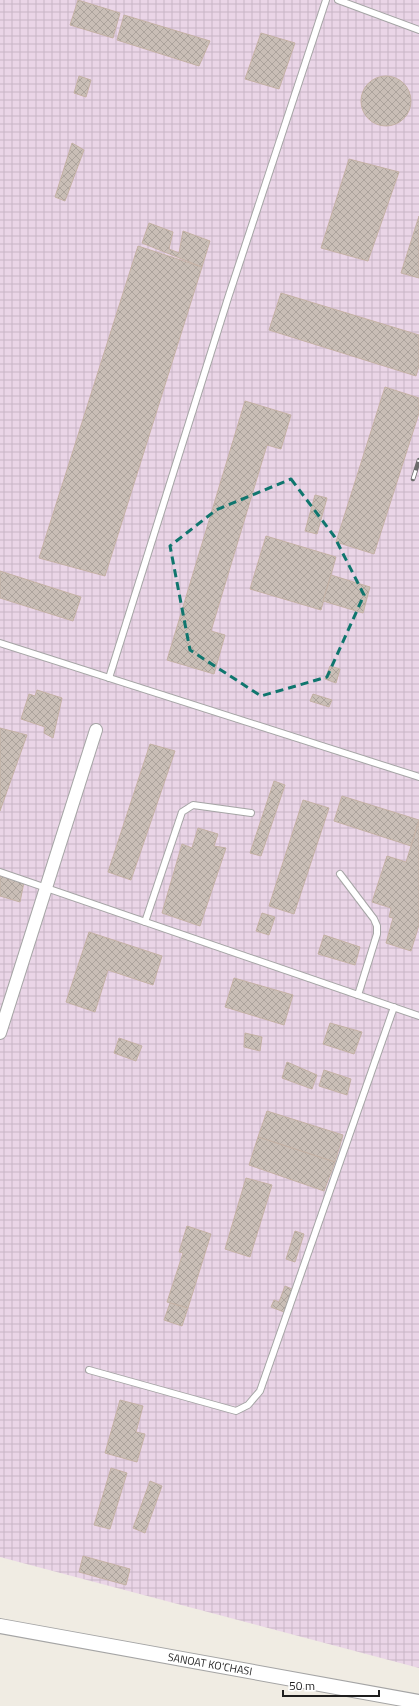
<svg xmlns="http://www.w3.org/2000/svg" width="419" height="1706" viewBox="0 0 419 1706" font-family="'Titillium Web',sans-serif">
<defs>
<pattern id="industrial-grid" width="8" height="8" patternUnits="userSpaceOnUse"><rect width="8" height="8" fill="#ead5e7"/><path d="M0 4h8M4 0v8" fill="none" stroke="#c8b6c6"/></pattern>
<pattern id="building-cross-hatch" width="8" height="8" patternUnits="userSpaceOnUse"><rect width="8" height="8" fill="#c9beb6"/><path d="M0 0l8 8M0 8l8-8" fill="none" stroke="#aca39c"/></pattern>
</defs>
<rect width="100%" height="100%" fill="#f0ece3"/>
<polygon fill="url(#industrial-grid)" points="0,0 419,0 419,1668 0,1557"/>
<g fill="url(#building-cross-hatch)" stroke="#c4b1a4">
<polygon points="78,0 120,13 113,38 70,25"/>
<polygon points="124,15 210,41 199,66 117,40"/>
<polygon points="261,33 295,43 279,89 245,79"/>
<circle cx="386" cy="101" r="25"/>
<polygon points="79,76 91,80 86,97 74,93"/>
<polygon points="72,143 84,150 65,201 55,197"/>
<polygon points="349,159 399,172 368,261 321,248"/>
<polygon points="419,216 419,278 401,273"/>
<polygon points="149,223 173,232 169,249 179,253 183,231 210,241 202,267 142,243"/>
<polygon points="138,246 202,267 105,576 39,558"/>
<polygon points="281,293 419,335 419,366 416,376 269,330"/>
<polygon points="385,387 419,398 419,413 374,554 336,542"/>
<polygon points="245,401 291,415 281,449 267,445 211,631 225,635 214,674 167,660"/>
<polygon points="315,495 327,498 317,534 305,531"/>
<polygon points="266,536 336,557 321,610 250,589"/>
<polygon points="0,571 81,597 73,621 0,598"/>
<polygon points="331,575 370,587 363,613 323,601"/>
<polygon points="330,666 340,669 336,683 325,679"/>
<polygon points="37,690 62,698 53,738 44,733 45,727 21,719 29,694 35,696"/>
<polygon points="313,694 332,700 329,707 310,701"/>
<polygon points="0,728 27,735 0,811"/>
<polygon points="150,744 175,751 131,880 108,872"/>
<polygon points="274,781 285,785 261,856 250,853"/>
<polygon points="342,796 419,820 411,846 334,821"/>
<polygon points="303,800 329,808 294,914 269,906"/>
<polygon points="419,821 419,925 411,951 386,943 393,918 389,917 391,908 372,902 387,856 406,862"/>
<polygon points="198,828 218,834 214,846 226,848 200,926 162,913 182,844 192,848"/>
<polygon points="0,876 24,882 20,902 0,896"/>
<polygon points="262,913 275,917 269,935 256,931"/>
<polygon points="89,932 162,956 153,985 108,970 95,1012 66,1002"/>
<polygon points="324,935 360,947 355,965 318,954"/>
<polygon points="234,978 293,995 284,1025 225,1007"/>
<polygon points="330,1023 362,1032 354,1054 323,1044"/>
<polygon points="245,1033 262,1037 260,1051 244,1047"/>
<polygon points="119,1038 142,1046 136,1061 114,1053"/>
<polygon points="287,1062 317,1075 312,1089 282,1078"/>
<polygon points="324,1070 351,1079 347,1095 319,1086"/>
<polygon points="267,1111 343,1135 335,1162 258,1137"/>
<polygon points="258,1137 335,1162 324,1191 249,1165"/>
<polygon points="246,1178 272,1185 250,1257 225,1249"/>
<polygon points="187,1226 211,1234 188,1308 167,1302 183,1253 179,1252"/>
<polygon points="295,1231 304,1234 295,1262 286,1259"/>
<polygon points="285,1286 292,1289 284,1312 271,1307 274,1300 279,1302"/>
<polygon points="170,1303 188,1308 182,1326 164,1320"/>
<polygon points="120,1400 143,1406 136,1432 145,1434 137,1462 105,1453"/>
<polygon points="111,1468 127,1473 110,1529 94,1525"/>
<polygon points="150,1481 162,1486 145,1533 133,1528"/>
<polygon points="83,1556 130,1569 126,1585 79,1572"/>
</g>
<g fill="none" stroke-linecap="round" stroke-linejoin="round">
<defs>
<g id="service">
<polyline points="338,0 419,30"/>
<polyline points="0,643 419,777"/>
<polyline points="109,678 228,298 326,0"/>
<polyline points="0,872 419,1016"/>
<polyline points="340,874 374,919 377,926 377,934 358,995"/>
<polyline points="145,922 182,812 193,805 251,813"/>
<polyline points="89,1370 236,1411 248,1405 260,1391 394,1007"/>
</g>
<polyline id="minor" points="0,1033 96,730"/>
<polyline id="tertiary" points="0,1626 419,1702"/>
</defs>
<use href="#service" stroke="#a5a5a5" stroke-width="8"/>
<use href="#minor" stroke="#a5a5a5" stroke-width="14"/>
<use href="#tertiary" stroke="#a5a5a5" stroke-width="16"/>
<use href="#service" stroke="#fff" stroke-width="6"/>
<use href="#minor" stroke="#fff" stroke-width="12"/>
<use href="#tertiary" stroke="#fff" stroke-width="14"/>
<defs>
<polyline id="rail" points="413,479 419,460"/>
</defs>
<use href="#rail" stroke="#6c6c6c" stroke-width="4.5"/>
<use href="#rail" stroke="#fff" stroke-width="3" stroke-dasharray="9" stroke-linecap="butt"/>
</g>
<path fill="none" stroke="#0f766e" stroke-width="3" stroke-dasharray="8 5" stroke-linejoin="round" d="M291 479 334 536 364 595 327 677 261 696 190 650 170 546 216 510Z"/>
<g text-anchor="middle" stroke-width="3" stroke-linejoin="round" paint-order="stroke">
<g font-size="11" fill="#1e1e1e" stroke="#fff">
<text transform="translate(210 1664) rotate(10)" y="4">SANOAT KO'CHASI</text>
</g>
</g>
<path d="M283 1690v6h96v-6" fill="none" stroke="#1e1e1e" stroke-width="2"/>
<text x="289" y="1690" font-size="12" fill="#1e1e1e" stroke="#ffffff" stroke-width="3" paint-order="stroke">50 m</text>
</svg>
